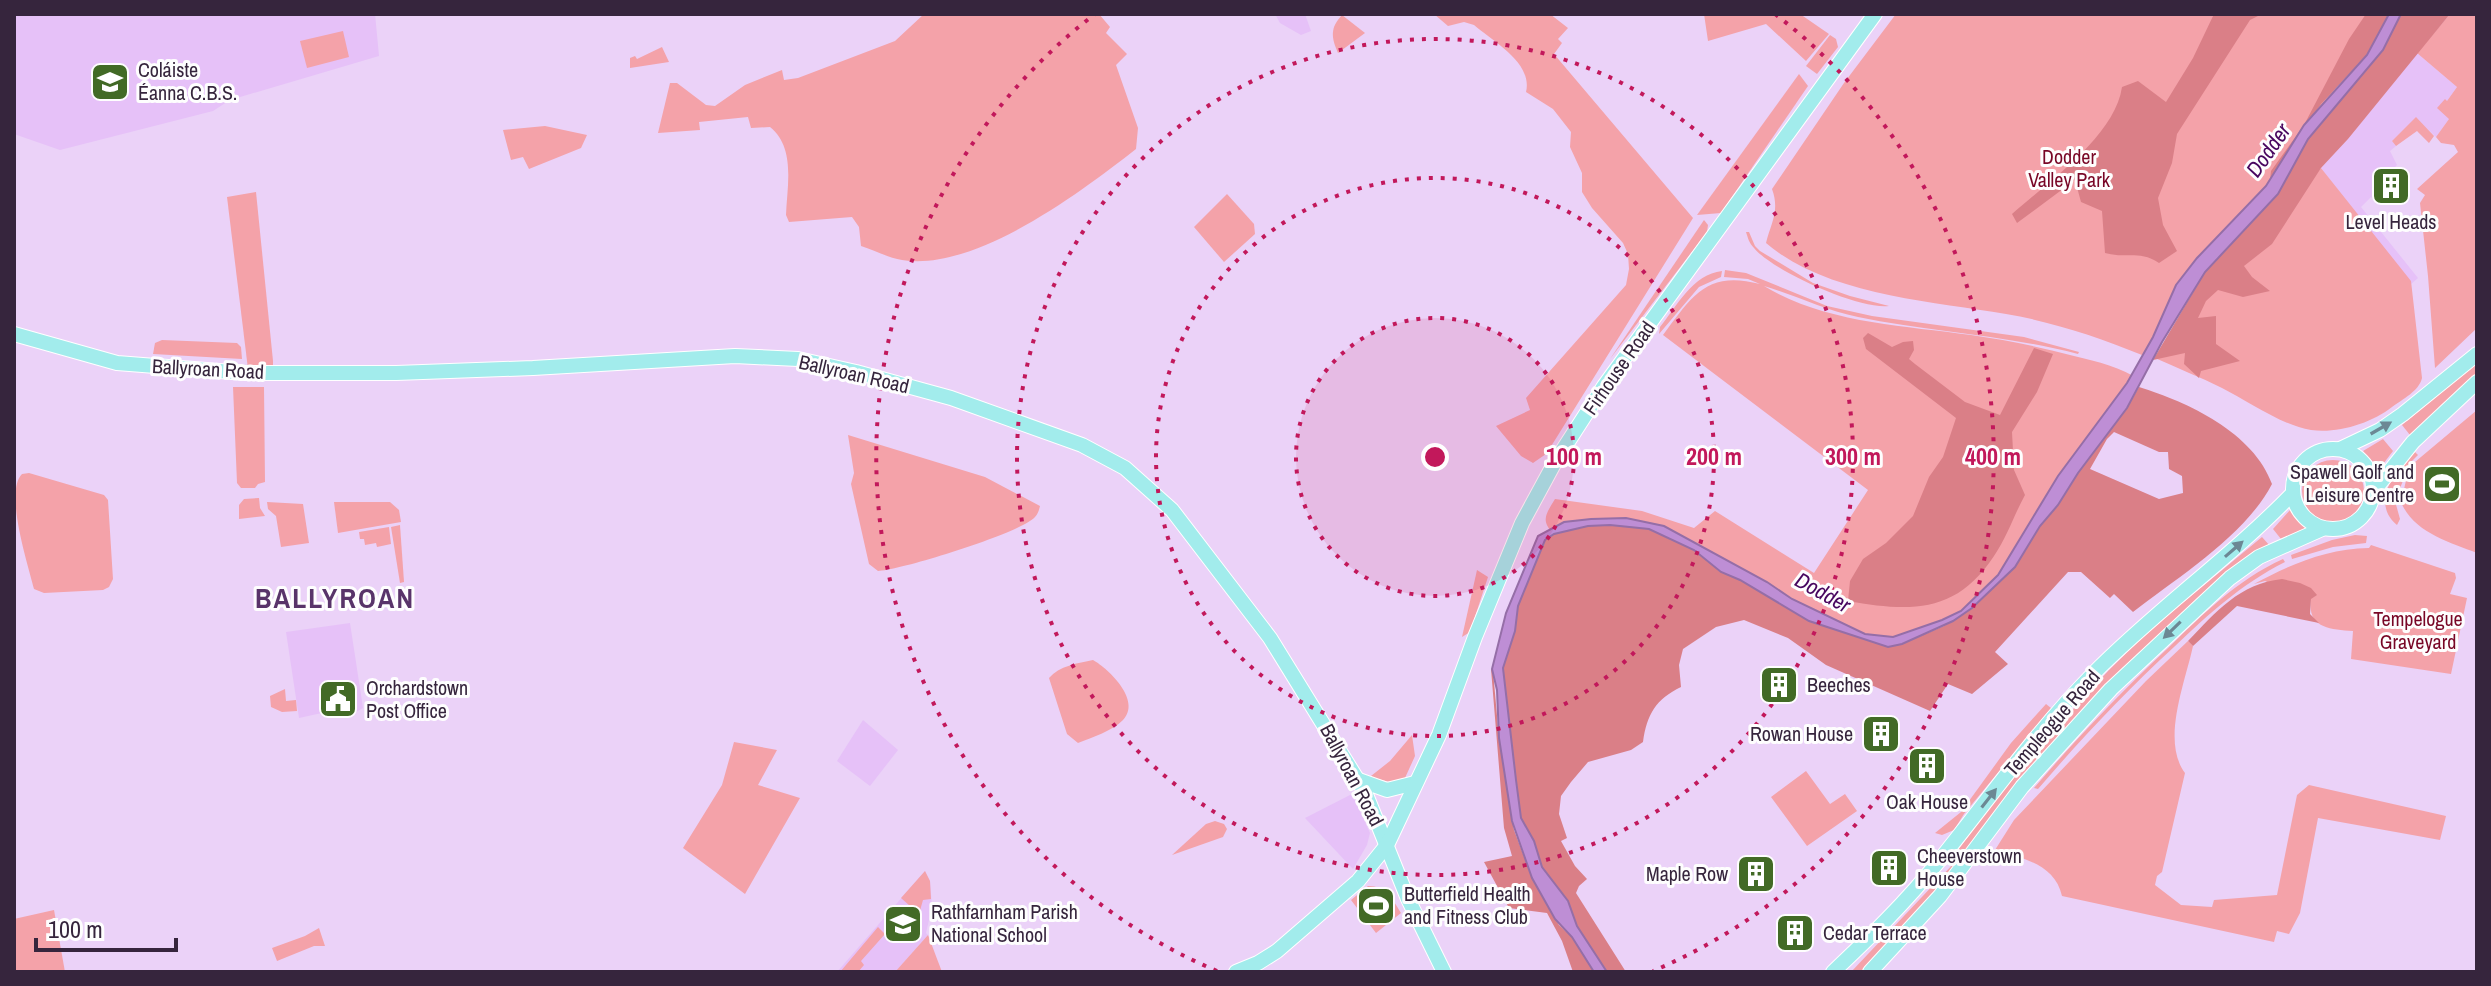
<svg xmlns="http://www.w3.org/2000/svg" width="2491" height="986" viewBox="0 0 2491 986" font-family="'Archivo Narrow',sans-serif">
<rect width="100%" height="100%" fill="#ebd2f8"/>
<g fill="#e6c1f8">
<polygon points="14,14 375,14 379,56 230,100 213,111 60,150 14,134"/>
<polygon points="1275,14 1305,14 1311,31 1301,35 1280,23"/>
<polygon points="2417,53 2457,87 2447,101 2449,119 2436,137 2416,118 2392,141 2396,146 2390,151 2397,165 2394,168 2398,174 2401,172 2408,179 2378,204 2371,197 2361,207 2418,278 2411,284 2321,168 2348,139"/>
<polygon points="350,623 363,708 356,712 331,711 299,718 286,632"/>
<polygon points="863,720 898,750 870,786 837,761"/>
<polygon points="1352,794 1370,833 1367,845 1353,869 1305,818"/>
<polygon points="925,871 930,881 932,907 926,933 928,935 895,972 837,972"/>
</g>
<g fill="#f4a2a9">
<path d="M924 14H1099L1110 27 1106 33 1127 54 1116 65 1138 128 1136 149C1081 192 975 272 902 260 889 258 874 250 861 246L859 227 852 217 789 222 786 215C787 186 796 148 770 127L751 128 748 117 699 122 700 130 658 133 670 83H677L706 105 715 106 745 85 782 70 784 80 798 78 895 41Z"/>
<path d="M1434 14H1550L1568 28 1558 39 1562 43 1554 54 1693 218 1555 440 1546 454 1533 463 1521 456 1496 426 1530 410 1526 398 1626 285 1629 269 1628 254 1623 243 1592 208 1582 192V173L1570 147 1571 132 1553 109 1526 92C1533 63 1494 42 1474 25L1464 22 1448 26Z"/>
<polygon points="1704,14 1800,14 1829,34 1806,61 1766,24 1708,41"/>
<path d="M1896 14H2389L2266 186 2243 212 2142 355C2098 337 2053 322 2006 314 1930 301 1827 295 1766 243 1771 223 1780 211 1772 189L1844 83Z"/>
<polygon points="2450,14 2477,14 2477,328 2435,368 2428,276 2420,203 2425,195 2417,189 2458,152 2454,145 2441,143 2436,137 2449,119 2437,108 2445,99 2447,101 2457,87 2417,53"/>
<path d="M1342 15 1365 33 1338 53C1331 37 1330 28 1342 15Z"/>
<polygon points="343,31 349,57 307,68 300,41"/>
<polygon points="1830,35 1836,39 1838,47 1817,74 1806,66"/>
<polygon points="662,47 669,62 630,68 630,58 635,56 637,59"/>
<polygon points="1799,74 1808,86 1721,213 1697,215"/>
<polygon points="2416,117 2434,136 2429,143 2417,131 2396,146 2392,141"/>
<polygon points="545,126 587,135 581,148 529,169 523,157 511,160 503,130"/>
<path d="M2321 168 2411 281 2422 378C2419 391 2403 399 2392 407 2372 423 2337 434 2311 430 2283 426 2248 401 2222 388 2200 377 2177 368 2155 358Z"/>
<polygon points="256,192 273,361 273,369 248,369 227,197"/>
<polygon points="1227,194 1254,224 1255,234 1224,262 1194,227"/>
<polygon points="1704,220 1708,225 1707,232 1610,359"/>
<path d="M1746 232H1749L1755 246 1760 251 1813 283 1850 296 1889 306C1859 310 1773 271 1754 248 1749 243 1748 238 1746 232Z"/>
<path d="M1725 270 1746 273 1827 306 1872 316 2024 337 2079 352 2078 354C2006 335 1931 332 1858 317 1825 310 1795 295 1764 286 1826 323 1900 325 1971 335 2006 340 2040 347 2074 356 2099 362 2120 367 2142 381L2015 567 1944 626 1895 646 1554 534C1540 521 1546 514 1555 499L1642 511 1694 528 1715 511 1814 573 1868 490 1663 335C1692 296 1707 270 1760 284L1748 279 1724 277Z"/>
<path d="M1722 271 1721 277 1699 287 1659 334 1660 327C1677 306 1693 274 1722 271Z"/>
<polygon points="162,340 237,343 241,347 242,359 153,354 155,343"/>
<polygon points="2477,363 2477,375 2410,435 2402,425"/>
<polygon points="233,387 264,387 265,482 258,484 255,488 241,488 237,483"/>
<path d="M2477 410V553C2449 542 2413 532 2401 502L2408 472 2415 462Z"/>
<path d="M848 435 985 477 1040 506C1039 510 1038 514 1035 517 1021 533 901 570 878 571L869 564 851 484 854 473Z"/>
<polygon points="2383,439 2393,451 2377,472 2374,463 2363,451"/>
<path d="M2415 452 2418 455 2410 463 2395 501 2400 519 2397 525C2370 503 2395 469 2415 452Z"/>
<circle cx="2333" cy="491" r="31"/>
<path d="M29 473 104 495 108 500 113 579 109 587 103 590 44 593 34 589C28 564 4 492 22 474Z"/>
<polygon points="259,498 260,508 265,516 239,519 239,505 244,499"/>
<polygon points="267,502 303,504 309,543 281,547 276,516 268,509"/>
<polygon points="334,502 390,502 399,510 401,522 338,533"/>
<polygon points="2291,509 2299,522 2307,528 2281,539 2273,529"/>
<polygon points="400,525 404,582 400,583 391,527"/>
<polygon points="389,527 391,544 377,547 376,543 365,545 364,539 360,539 359,532"/>
<polygon points="2355,535 2367,536 2366,543 2333,547 2292,559 2291,555 2332,540"/>
<polygon points="2262,537 2270,546 2208,589 2117,675 2029,770 1960,860 1956,857 1953,861 1951,859 2022,765 2109,670 2150,630"/>
<path d="M2371 545 2455 573 2456 578 2450 594 2467 598 2451 674 2351 659 2353 631C2329 629 2307 628 2311 599L2265 581 2254 584C2291 564 2326 549 2369 548Z"/>
<path d="M2283 559 2285 562C2240 585 2210 613 2174 647 2125 692 2081 739 2038 789L2034 788C2076 739 2120 693 2167 649 2203 614 2237 580 2283 559Z"/>
<polygon points="1477,570 1488,577 1470,632 1462,637"/>
<path d="M2188 641 2193 646C2185 683 2161 741 2185 773L2162 872 2157 876 2155 885 2181 905 2212 907 2214 900 2277 895 2297 795 2309 785 2446 816 2440 840 2318 818 2300 913 2289 934 2277 931 2274 942 2062 896C2055 864 2022 858 1995 850L2014 820 2146 681Z"/>
<path d="M1093 660C1109 669 1142 701 1123 720 1112 731 1093 737 1078 743L1067 734 1049 678C1059 666 1078 663 1093 660Z"/>
<polygon points="285,689 286,701 296,700 297,711 282,712 271,707 270,696"/>
<polygon points="2046,704 2051,708 1964,814 1954,830 1942,835 1935,833 1961,812 2011,743"/>
<polygon points="1412,735 1415,756 1405,778 1390,782 1373,778 1371,776 1390,761"/>
<polygon points="734,742 777,750 758,785 800,798 745,894 683,848 722,785"/>
<polygon points="1806,771 1830,804 1845,794 1857,811 1807,846 1771,797"/>
<polygon points="1215,821 1224,824 1227,829 1223,837 1172,855 1206,824"/>
<polygon points="1955,862 1958,864 1876,962 1861,972 1851,972"/>
<polygon points="925,871 930,881 931,899 923,900 919,914 901,898"/>
<path d="M1368 886C1386 886 1392 898 1401 913L1376 933 1351 900Z"/>
<polygon points="54,910 65,972 14,972 14,919"/>
<polygon points="878,927 885,934 861,961 864,965 858,972 840,972"/>
<polygon points="319,928 325,946 314,946 277,961 272,948 305,936"/>
<polygon points="928,935 942,972 895,972"/>
</g>
<g fill="#da7f87" fill-rule="evenodd">
<path d="M2214 14H2262L2250 20 2177 134 2172 163 2158 198 2163 225 2177 251 2159 263C2139 250 2128 259 2105 253L2102 211 2081 202 2075 180 2017 223 2012 214C2048 182 2115 136 2122 87L2138 81 2166 102 2193 58Z"/>
<polygon points="2366,14 2389,14 2367,55 2321,104 2270,180 2271,171 2304,125 2349,39"/>
<polygon points="2401,14 2450,14 2348,139 2321,168 2272,244 2244,266 2252,277 2270,291 2243,297 2218,290 2206,301 2198,318 2216,316 2216,344 2240,361 2201,371 2199,378 2184,364 2185,353 2153,360 2205,272 2278,194 2308,139 2383,50"/>
<path d="M1868 333 1892 347 1903 342 1913 341 1914 350 1909 359 1915 364 1965 402 2000 415 2034 348 2053 354 2037 392 2012 432 2014 470 2025 495C2014 515 2007 537 1994 556 1956 614 1910 612 1848 601L1850 581 1863 559 1886 543 1913 516 1929 477 1943 457 1956 418 1866 349 1863 338Z"/>
<path d="M2139 387C2188 402 2254 433 2272 484 2245 536 2178 577 2133 612L2114 594 2110 598 2081 572H2068L1995 652 2008 664 1972 694 1948 684 1930 711 1826 665 1788 638 1744 620 1716 627 1683 649 1679 665 1681 687C1656 699 1647 714 1643 742L1631 750 1588 762 1571 782 1561 796 1559 814 1567 838 1561 841 1575 866 1587 879 1579 886 1576 893 1626 972H1607L1577 926 1568 901 1542 867 1534 841 1521 818 1516 780 1503 668 1515 632 1518 606 1544 540 1554 534 1588 526 1610 525 1649 529 1694 550 1721 572 1740 580 1809 621 1888 647 1902 644 1944 626 1972 608 2058 505 2078 473 2127 408ZM2114 432 2159 452H2168L2169 469 2182 476 2183 493 2159 499 2090 469 2107 439Z"/>
<path d="M2282 579 2300 583 2311 588 2317 595 2311 599 2310 614 2319 623 2237 606 2193 646 2188 641C2217 611 2239 584 2282 579Z"/>
<polygon points="1491,669 1493,671 1499,738 1514,830 1532,878 1548,907 1559,925 1572,937 1594,972 1573,972 1562,941 1547,913 1509,908 1484,862 1512,856 1504,828"/>
</g>
<polygon fill="#be8ed5" stroke="#956ea7" stroke-width="2" points="2389,14 2401,14 2383,50 2308,139 2278,194 2205,272 2162,342 2127,408 2078,473 2058,505 2040,526 2015,567 1972,608 1953,621 1902,644 1888,647 1809,621 1740,580 1721,572 1694,550 1649,529 1610,525 1588,526 1554,534 1545,540 1518,606 1515,631 1503,668 1516,780 1521,818 1534,841 1542,867 1568,901 1577,926 1607,972 1594,972 1572,937 1555,919 1532,878 1512,821 1499,738 1497,690 1492,669 1506,613 1538,536 1564,522 1591,519 1626,518 1664,526 1767,582 1792,599 1865,634 1893,637 1942,620 1961,611 1998,575 2058,476 2127,383 2153,337 2176,285 2197,258 2266,186 2304,125 2367,55"/>
<g fill="none" stroke-linecap="round" stroke-linejoin="round">
<defs>
<g id="major">
<polyline points="14,334 117,363 245,373 396,373 533,368 735,356 798,359 856,372 951,398 1082,445 1125,468 1172,510 1270,638 1365,792 1408,899 1444,972"/>
<circle cx="2333" cy="489" r="40"/>
<polyline points="2340,449 2380,430 2403,414 2477,354"/>
<polyline points="2373,492 2413,442 2477,382"/>
<polyline points="1359,780 1387,790 1415,783"/>
<polyline points="1236,972 1258,963 1277,951 1358,881 1387,845 1439,735 1475,637 1522,523 1555,462 1604,386 1875,14"/>
<path d="M1833 972C1870 937 1906 902 1938 862 1989 799 2036 732 2093 674 2156 610 2230 558 2292 494"/>
<polyline points="1870,972 1940,896 2022,787 2111,689 2230,578 2259,557 2322,529"/>
</g>
</defs>
<use href="#major" stroke="#fff" stroke-width="16"/>
<use href="#major" stroke="#a2ecec" stroke-width="14"/>
</g>
<defs><path id="oneway-solid" d="M-6-.8H1V-3.2L6.5 0L1 3.2V.8H-6Z" transform="scale(2)"/></defs>
<g fill="#6c8894">
<use href="#oneway-solid" transform="translate(2381 428) rotate(-30)"/>
<use href="#oneway-solid" transform="translate(2234 549) rotate(-41)"/>
<use href="#oneway-solid" transform="translate(2172 630) rotate(136)"/>
<use href="#oneway-solid" transform="translate(1989 798) rotate(-52)"/>
</g>
<circle cx="1435" cy="457" r="139" fill="#c2185b" fill-opacity=".12"/>
<g fill="none" stroke="#c2185b" stroke-width="4" stroke-dasharray="4 8">
<circle cx="1435" cy="457" r="139"/>
<circle cx="1435" cy="457" r="279"/>
<circle cx="1435" cy="457" r="418"/>
<path d="M1217 971A558 558 0 0 1 1095 14M1775 14A558 558 0 0 1 1653 971"/>
</g>
<defs>
<symbol id="school-square" viewBox="-11 -11 22 22"><rect x="-9" y="-9" width="18" height="18" rx="4" fill="#426a26" stroke="#fefefe"/><path d="M0-5L7-2L0 1L-7-2ZM-4 1L0 2.5L4 1V4Q0 6-4 4Z" fill="#fff"/></symbol>
<symbol id="building-square" viewBox="-11 -11 22 22"><rect x="-9" y="-9" width="18" height="18" rx="4" fill="#426a26" stroke="#fefefe"/><path d="M-4-6H4V6H1V3H-1V6H-4ZM-2.5-4.3h1.7v1.8h-1.7ZM.8-4.3h1.7v1.8H.8ZM-2.5-1h1.7V.8h-1.7ZM.8-1h1.7V.8H.8Z" fill="#fff"/></symbol>
<symbol id="stadium-square" viewBox="-11 -11 22 22"><rect x="-9" y="-9" width="18" height="18" rx="4" fill="#426a26" stroke="#fefefe"/><path d="M0-5a6.5 5 0 1 0 0 10a6.5 5 0 1 0 0-10ZM-3.5-1.8h7v3.6h-7Z" fill="#fff"/></symbol>
<symbol id="civic-square" viewBox="-11 -11 22 22"><rect x="-9" y="-9" width="18" height="18" rx="4" fill="#426a26" stroke="#fefefe"/><path d="M-.6-6.5H3V-4.5H.6V-3L4-1V1h2V6H-6V1h2V-1L-.6-3ZM-1.2 2.5V6h2.4V2.5Z" fill="#fff"/></symbol>
</defs>
<g fill-rule="evenodd">
<use href="#school-square" x="88" y="60" width="44" height="44"/>
<use href="#building-square" x="2369" y="164" width="44" height="44"/>
<use href="#stadium-square" x="2420" y="462" width="44" height="44"/>
<use href="#building-square" x="1757" y="663" width="44" height="44"/>
<use href="#civic-square" x="316" y="677" width="44" height="44"/>
<use href="#building-square" x="1859" y="712" width="44" height="44"/>
<use href="#building-square" x="1905" y="744" width="44" height="44"/>
<use href="#building-square" x="1867" y="846" width="44" height="44"/>
<use href="#building-square" x="1734" y="852" width="44" height="44"/>
<use href="#stadium-square" x="1354" y="884" width="44" height="44"/>
<use href="#school-square" x="881" y="902" width="44" height="44"/>
<use href="#building-square" x="1773" y="911" width="44" height="44"/>
</g>
<g text-anchor="middle" stroke-width="6" stroke-linejoin="round" paint-order="stroke">
<g font-size="20" fill="#36253d" stroke="#fefefe" text-anchor="start">
<text x="138" y="77">Coláiste<tspan x="138" dy="23">Éanna C.B.S.</tspan></text>
<text x="2391" y="229" text-anchor="middle">Level Heads</text>
<text x="2414" y="479" text-anchor="end">Spawell Golf and<tspan x="2414" dy="23">Leisure Centre</tspan></text>
<text x="1807" y="692">Beeches</text>
<text x="366" y="695">Orchardstown<tspan x="366" dy="23">Post Office</tspan></text>
<text x="1853" y="741" text-anchor="end">Rowan House</text>
<text x="1927" y="809" text-anchor="middle">Oak House</text>
<text x="1917" y="863">Cheeverstown<tspan x="1917" dy="23">House</tspan></text>
<text x="1728" y="881" text-anchor="end">Maple Row</text>
<text x="1404" y="901">Butterfield Health<tspan x="1404" dy="23">and Fitness Club</tspan></text>
<text x="931" y="919">Rathfarnham Parish<tspan x="931" dy="23">National School</tspan></text>
<text x="1823" y="940">Cedar Terrace</text>
</g>
<g font-size="20" fill="#780626" stroke="#fefefe">
<text x="2069" y="164">Dodder<tspan x="2069" dy="23">Valley Park</tspan></text>
<text x="2418" y="626">Tempelogue<tspan x="2418" dy="23">Graveyard</tspan></text>
</g>
<g font-size="20" fill="#36253d" stroke="#fefefe">
<text transform="translate(1619 368) rotate(-55)" y="7">Firhouse Road</text>
<text transform="translate(208 369) rotate(3)" y="7">Ballyroan Road</text>
<text transform="translate(854 374) rotate(13)" y="7">Ballyroan Road</text>
<text transform="translate(2052 723) rotate(-49)" y="7">Templeogue Road</text>
<text transform="translate(1352 775) rotate(62)" y="7">Ballyroan Road</text>
</g>
<g font-size="22" font-style="italic" fill="#48065f" stroke="#fefefe">
<text transform="translate(2268 150) rotate(-55)" y="8">Dodder</text>
<text transform="translate(1823 592) rotate(29)" y="8">Dodder</text>
</g>
<g font-size="28" font-weight="bold" letter-spacing="2" fill="#59346a" stroke="#fefefe">
<text x="335" y="608">BALLYROAN</text>
</g>
</g>
<circle cx="1435" cy="457" r="12" fill="#c2185b" stroke="#fefefe" stroke-width="4"/>
<g font-size="24" text-anchor="middle" font-weight="bold" fill="#c2185b" stroke="#fefefe" stroke-width="6" stroke-linejoin="round" paint-order="stroke">
<text x="1574" y="465">100 m</text>
<text x="1714" y="465">200 m</text>
<text x="1853" y="465">300 m</text>
<text x="1993" y="465">400 m</text>
</g>
<rect width="2491" height="986" fill="none" stroke="#36253d" stroke-width="32"/>
<path d="M36 938v12h140v-12" fill="none" stroke="#36253d" stroke-width="4"/>
<text x="48" y="938" font-size="24" fill="#36253d" stroke="#fefefe" stroke-width="6" paint-order="stroke">100 m</text>
</svg>
